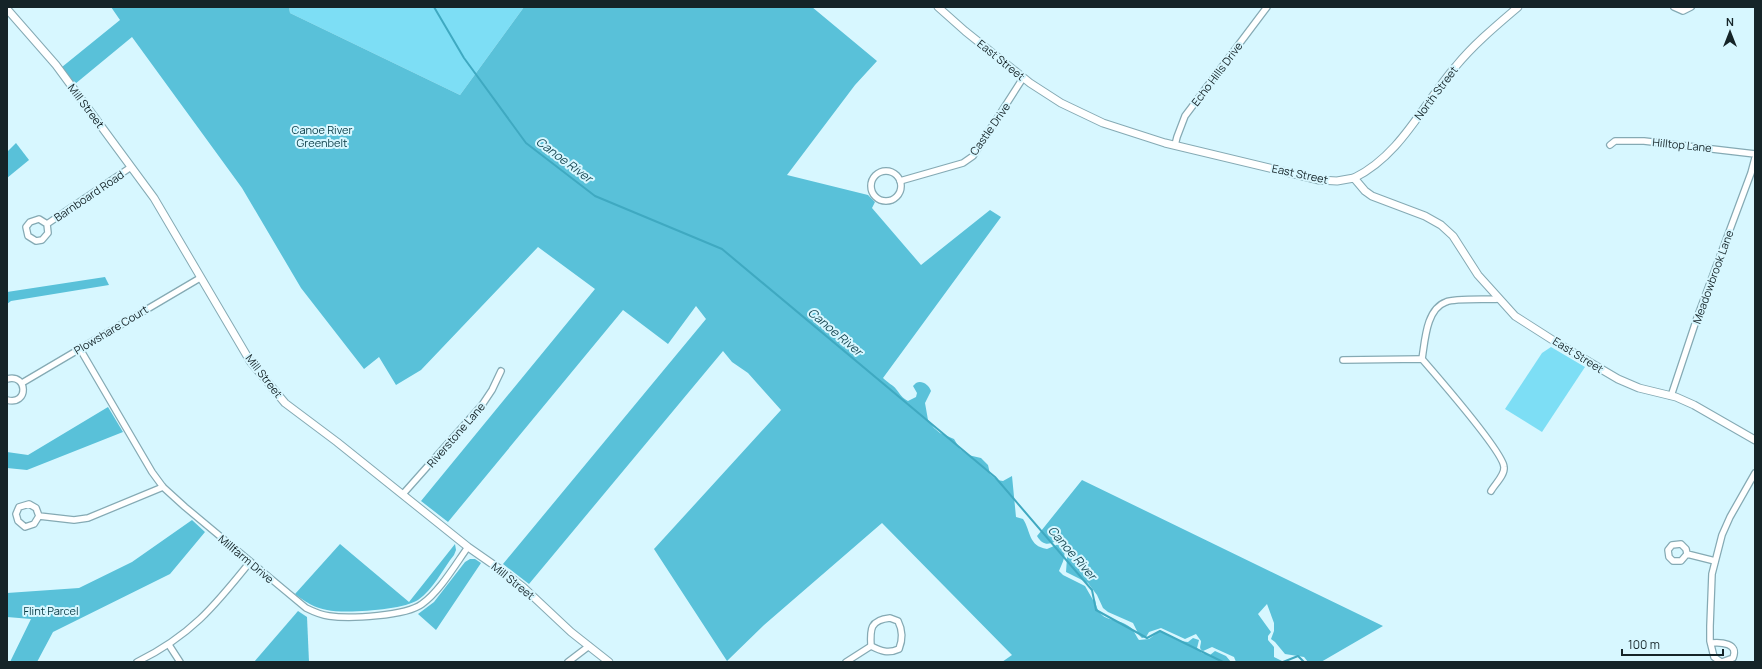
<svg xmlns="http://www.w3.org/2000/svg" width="1762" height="669" viewBox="0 0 1762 669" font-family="Manrope,sans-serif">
<rect width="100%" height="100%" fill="#d7f7ff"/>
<g fill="#7ddef5">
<polygon points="289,7 524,7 460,95 290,13"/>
<polygon points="1551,347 1585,367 1542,432 1505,409 1542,353"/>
</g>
<g fill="#59c1d9">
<path d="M111 7H289L290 13 460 95 524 7H812L877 61 855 85 787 175 868 195 875 202 872 208 921 265 990 210 1001 217 883 378C887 382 894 386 896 389 900 394 902 398 908 401L916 397 917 393 913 386 916 383C922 380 929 385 931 391L925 403 928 420 934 428 940 433 954 439 960 449 968 455 981 458 988 465 990 474 997 480 1003 481 1012 476 1016 517 1023 519C1031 531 1028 546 1047 549L1061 543C1068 554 1063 561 1059 571L1063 575 1085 586 1093 600H1095C1099 625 1116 616 1130 627 1134 630 1136 636 1139 640L1149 639 1160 631 1179 641 1188 642 1193 638 1199 640 1197 648 1202 653 1210 655 1215 651 1226 656 1231 662H1002L1012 655 882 523 764 625 727 661 654 549 781 410 748 373 732 362 723 351 529 584 503 564 706 319 696 306 668 344 623 310 448 522 421 501 595 289 538 247 421 370 396 385 379 357 364 369 301 288 242 188 132 37 75 84 62 67 120 20Z"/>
<polygon points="16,143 29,160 7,178 7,152"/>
<polygon points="105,277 109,285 11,301 7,304 7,292"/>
<polygon points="108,407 123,432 27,470 7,468 7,452 28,455"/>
<path d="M1082 480 1383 626 1321 662H1308L1304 657 1285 654 1275 642 1271 639 1274 631V623L1267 604 1258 614 1271 632 1268 636V640L1274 647V657L1284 662H1236L1234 657 1212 647 1203 651C1198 648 1201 646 1201 641L1196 634 1185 639 1161 628 1149 632 1146 637 1142 638 1139 635 1133 623 1108 612 1103 608 1097 595 1088 583 1066 572 1068 544 1064 539 1061 538C1052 544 1044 548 1037 536Z"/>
<polygon points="192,520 205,532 170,574 53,632 37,662 10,662 31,619 7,617 7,593 79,588 132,562"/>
<path d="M340 544 409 602 455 544 456 550 454 555C442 570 433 590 418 600 403 610 345 614 327 610 315 608 305 602 295 594Z"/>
<polygon points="470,559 475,559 481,563 436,630 418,614 434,602 465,562"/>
<polygon points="298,611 307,617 309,662 254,662"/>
</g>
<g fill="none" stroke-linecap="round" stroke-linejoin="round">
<g stroke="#3fa9c1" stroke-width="2">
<polyline points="434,7 464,58 526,143 595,196 722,249 995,477 1092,590 1096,610 1147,638 1160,631 1223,662"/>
<polyline points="1283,662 1298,656 1304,662"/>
</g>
<defs>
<g id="minor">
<polyline points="1674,7 1683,11 1691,7"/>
<polyline points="1175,145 1177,137 1185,116 1267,7"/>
<polyline points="1610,145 1615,141 1644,141 1755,154"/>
<circle cx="886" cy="186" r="15"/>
<polyline points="900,181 963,163 973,156 1023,78"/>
<polyline points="47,224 48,233 42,240 36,241 28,236 26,227 30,222 39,219 47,224 131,167"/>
<path d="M80 349 152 472 163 487 185 507 306 608C314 612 321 615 329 616 350 619 406 616 422 604 440 591 455 565 468 547"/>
<path d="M1422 359C1425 341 1426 309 1446 302 1455 298 1486 300 1498 299"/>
<path d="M1343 360 1422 359C1435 374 1503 452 1504 467 1505 475 1495 484 1491 491"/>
<path d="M7 379C28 373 29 406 7 400"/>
<polyline points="22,383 200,278"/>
<polyline points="1671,396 1697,318 1751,173 1755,158"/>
<polyline points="403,494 482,405 492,390 501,371"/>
<polyline points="39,516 34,524 25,527 18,521 16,514 19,507 29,504 36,508 39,516 74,520 88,518 163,487"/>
<polyline points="1687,554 1681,561 1673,561 1669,557 1668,550 1672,545 1681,544 1686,549 1687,554 1715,561"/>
<path d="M890 618 898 621C903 631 903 639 899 649 888 654 881 651 871 646 870 629 870 620 890 618Z"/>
<path d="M1711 643C1721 642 1739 643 1733 658L1722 662"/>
<polyline points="169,645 180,662"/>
<path d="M137 662C190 636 214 607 250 562"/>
<polyline points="568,662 589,646"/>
<polyline points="846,662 871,646"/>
<polyline points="1721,662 1714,657 1710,641 1710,626 1712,574 1722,535 1730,517 1755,473"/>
</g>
<g id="tertiary">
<polyline points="938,7 965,31 1030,83 1061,103 1103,123 1165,143 1319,180 1337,181 1354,178 1365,191 1372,196 1425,216 1441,225 1453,236 1478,275 1506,306 1515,316 1562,346 1618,379 1639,388 1676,397 1694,405 1755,440"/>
<polyline points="7,9 56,65 154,198 250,361 285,403 337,442 468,547 501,570 523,587 571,632 609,662"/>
<path d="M1354 178C1401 155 1423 104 1456 66 1474 44 1497 25 1518 7"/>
</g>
</defs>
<use href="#minor" stroke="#85aab4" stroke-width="8"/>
<use href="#tertiary" stroke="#85aab4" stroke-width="9"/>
<use href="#minor" stroke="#fff" stroke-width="5.5"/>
<use href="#tertiary" stroke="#fff" stroke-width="7"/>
</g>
<g text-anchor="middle" stroke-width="4" stroke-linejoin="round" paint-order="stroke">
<g font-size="11" fill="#152428" stroke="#d7f7ff">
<text transform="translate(1001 60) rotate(39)" y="4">East Street</text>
<text transform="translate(1217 74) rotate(-53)" y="4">Echo Hills Drive</text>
<text transform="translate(1436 93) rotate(-53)" y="4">North Street</text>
<text transform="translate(86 106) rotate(53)" y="4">Mill Street</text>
<text transform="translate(990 129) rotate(-55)" y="4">Castle Drive</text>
<text transform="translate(1682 145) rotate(6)" y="4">Hilltop Lane</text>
<text transform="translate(1300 174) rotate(12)" y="4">East Street</text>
<text transform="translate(89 196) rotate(-34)" y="4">Barnboard Road</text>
<text transform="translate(1713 277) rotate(-70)" y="4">Meadowbrook Lane</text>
<text transform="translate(111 330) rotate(-31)" y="4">Plowshare Court</text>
<text transform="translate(1578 355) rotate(32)" y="4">East Street</text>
<text transform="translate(264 376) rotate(52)" y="4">Mill Street</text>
<text transform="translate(456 435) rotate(-49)" y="4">Riverstone Lane</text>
<text transform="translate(246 559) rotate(40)" y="4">Millfarm Drive</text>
<text transform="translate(513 581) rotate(39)" y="4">Mill Street</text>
</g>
<g font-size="11" fill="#083a44" stroke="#d7f7ff">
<text x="322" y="134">Canoe River<tspan x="322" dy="13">Greenbelt</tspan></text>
<text x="51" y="615">Flint Parcel</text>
</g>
<g font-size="12" font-style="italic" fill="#1d4b56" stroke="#d7f7ff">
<text transform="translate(564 160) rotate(37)" y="4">Canoe River</text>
<text transform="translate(835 332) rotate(40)" y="4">Canoe River</text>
<text transform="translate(1072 553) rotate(49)" y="4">Canoe River</text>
</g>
</g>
<rect width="1762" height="669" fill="none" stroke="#152428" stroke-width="16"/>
<g transform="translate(1730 32)" stroke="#d7f7ff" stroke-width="3" paint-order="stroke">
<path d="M0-3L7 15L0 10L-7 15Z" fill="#152428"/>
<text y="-6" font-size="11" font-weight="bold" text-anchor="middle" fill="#152428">N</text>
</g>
<path d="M1622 649v6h101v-6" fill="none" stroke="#152428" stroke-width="2"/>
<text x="1628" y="649" font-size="12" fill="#152428" stroke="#d7f7ff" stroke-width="3" paint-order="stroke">100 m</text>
</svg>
